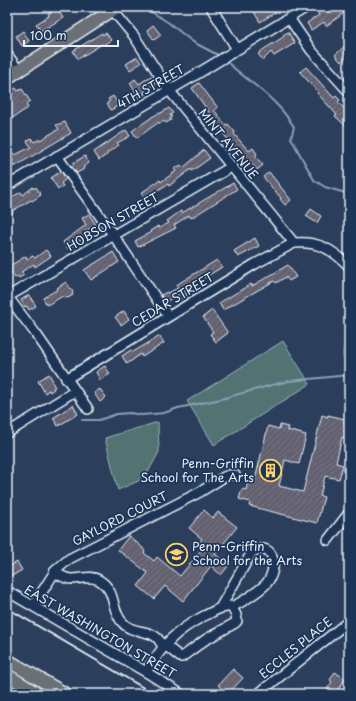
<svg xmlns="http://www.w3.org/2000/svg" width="356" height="701" viewBox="0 0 356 701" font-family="'Playpen Sans',sans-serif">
<defs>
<pattern id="building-hatch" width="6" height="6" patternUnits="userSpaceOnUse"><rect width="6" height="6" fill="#63606f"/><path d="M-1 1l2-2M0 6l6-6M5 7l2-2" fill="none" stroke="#797784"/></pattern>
</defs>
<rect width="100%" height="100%" fill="#2b3e5c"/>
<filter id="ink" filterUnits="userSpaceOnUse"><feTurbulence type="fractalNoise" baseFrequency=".025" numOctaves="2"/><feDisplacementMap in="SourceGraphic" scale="8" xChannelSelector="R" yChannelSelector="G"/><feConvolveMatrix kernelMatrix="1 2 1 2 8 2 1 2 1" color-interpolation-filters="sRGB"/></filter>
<g filter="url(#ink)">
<g fill="#537373" stroke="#9eb2b6">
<polygon points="349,310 349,364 344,360 343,354"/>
<polygon points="283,341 310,384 214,445 187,401"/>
<polygon points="158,422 159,452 145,478 118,490 105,438"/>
</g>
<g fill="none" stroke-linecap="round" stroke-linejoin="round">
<g stroke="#86a2b7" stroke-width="2">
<polyline points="150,11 169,23 193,42 218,55"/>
<path d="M227 62C251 84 276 97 294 127L291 138 314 180 325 187 349 194"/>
<polyline points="82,420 99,420 117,414 130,413 142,415 164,413 178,408 221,399 272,385 289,381 349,375"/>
</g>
</g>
<g fill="url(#building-hatch)" stroke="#e8f1f8">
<polygon points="263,7 284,7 260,22 254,12"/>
<polygon points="332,7 340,7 344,13 326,26 324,22 311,30 307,23 319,15 318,13 324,9 325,12"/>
<polygon points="57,8 63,18 41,31 36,24 49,16 48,14"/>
<polygon points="153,25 161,35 154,40 147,30"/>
<polygon points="23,31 29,41 22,46 16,36"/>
<polygon points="288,32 295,43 274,56 271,52 263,60 258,54 264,49 282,38 284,36 283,35"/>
<polygon points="102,33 103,35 106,33 111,40 103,45 102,44 78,59 73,51"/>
<polygon points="346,45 349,48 349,55 341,62 335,55"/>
<polygon points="137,57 141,63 130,70 126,64"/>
<polygon points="306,67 334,98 336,96 340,100 338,102 349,113 349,129 335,116 337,115 317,93 318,92 300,72"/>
<polygon points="151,76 156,84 144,92 145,94 139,98 130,83 135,79 139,84"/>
<polygon points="199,83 218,108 214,110 226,125 228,124 235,132 234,134 249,151 253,148 257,154 255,156 263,165 257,170 240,149 238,151 213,122 215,121 192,88"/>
<polygon points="16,88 18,91 22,89 30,101 26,104 28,108 11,119 7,113 7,93"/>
<polygon points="113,96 119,105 111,110 107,103 110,101 108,99"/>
<polygon points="169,108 173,113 170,115 172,117 170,118 171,120 166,123 164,121 160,124 159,122 137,138 132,131 152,117 159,113 159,114"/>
<polygon points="65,122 71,133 14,167 12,162 13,161 10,155 14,153 15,155 31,147 27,141 31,138 34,142 40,139 40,140 59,129 56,125"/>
<polygon points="126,130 130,136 117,143 119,145 107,153 108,154 99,160 94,152"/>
<polygon points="204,150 210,158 192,171 191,169 169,186 168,184 144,198 141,193 160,180 161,182 176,171 174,169 181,165 183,168"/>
<polygon points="85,156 89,163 83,167 84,169 77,173 71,166 74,164 73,163"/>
<polygon points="61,171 66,179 61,183 63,186 58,189 51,178"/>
<polygon points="269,172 291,200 285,205 280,199 281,198 263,177"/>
<polygon points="233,183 237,189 191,218 189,215 174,225 176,228 138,247 135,241 151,232 150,231 158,226 159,228 169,223 167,221 181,211 182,213"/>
<polygon points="33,187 34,189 36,187 41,195 32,201 31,200 12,211 13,213 7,217 7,200 21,192 23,195"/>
<polygon points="311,209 321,216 317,223 306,216"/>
<polygon points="89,214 96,225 85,231 87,234 87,236 68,249 63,242 86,225 82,218"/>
<polygon points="255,238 259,246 238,257 234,251"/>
<polygon points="46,250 51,256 35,267 34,264 21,272 24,275 19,278 18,276 15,278 8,267 26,256 27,259 33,256 35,258"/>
<polygon points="113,252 119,262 91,280 84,270"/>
<polygon points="217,260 222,267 185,290 187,295 180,299 177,294 166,302 161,295 167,292 168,293 178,288 176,285"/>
<polygon points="288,265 296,277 289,281 286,277 276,283 274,281 223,310 219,303 251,284 252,286"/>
<polygon points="66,282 73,292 72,293 73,295 68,298 67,297 65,298 63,296 47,305 43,298 58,289 57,288"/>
<polygon points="29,295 36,306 29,310 27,306 25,307 21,300"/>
<polygon points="212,310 228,333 216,342 210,334 213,332 203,317"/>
<polygon points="124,311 129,319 121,325 115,317"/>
<polygon points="160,336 164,343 142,357 141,354 127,364 122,356 131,350 133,352"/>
<polygon points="105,366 110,374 100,380 96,372"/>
<polygon points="49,374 53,381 52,382 55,387 53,388 54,389 50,392 49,390 45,393 38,381"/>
<polygon points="100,389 106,397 100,402 94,393"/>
<polygon points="73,405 78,414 58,426 53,418"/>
<polygon points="322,415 328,417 328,415 345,419 344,423 349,424 349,439 342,437 336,463 343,465 339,479 325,476 320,496 324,497 317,523 249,506 250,502 239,499 242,489 246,490 249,478 255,480 268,426 279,429 280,425 288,427 287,430 306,435 299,464 285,460 279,486 303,492"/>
<polygon points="204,510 213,518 218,512 237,527 215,554 229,565 221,575 211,566 183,601 165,586 154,599 138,586 148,573 118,550 129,536 143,548 143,549 145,551 144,553 154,561 157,557 180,576 202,549 196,545 202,539 189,528"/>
<polygon points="17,562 22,570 12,576 7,568"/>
<polygon points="233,669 243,678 228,694 218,685"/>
<polygon points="335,672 345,679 335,694 324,694 332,682 330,680"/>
</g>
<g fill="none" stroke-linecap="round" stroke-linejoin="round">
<defs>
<g id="minor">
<path d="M110 7 134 36 169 90 294 243C318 241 332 249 349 266"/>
<polyline points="212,9 237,49"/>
<polyline points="289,18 311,50 349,92"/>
<polyline points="7,54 19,71"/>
<polyline points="57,156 114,236 168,316"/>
<polyline points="7,186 197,74 307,7"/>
<polyline points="7,297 231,167"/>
<polyline points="7,298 11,301 36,334 88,409"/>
<polyline points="66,379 255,264 294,243"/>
<polyline points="7,433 75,391"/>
<polyline points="328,540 349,513"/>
<path d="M54 572C60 575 65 579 72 579 81 579 91 575 99 580 117 591 110 608 122 622 132 634 146 629 156 637 159 639 161 643 163 647"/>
<polyline points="7,591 146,672 181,694"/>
<polyline points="33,606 56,570 69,559 200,492 224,477 229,475 235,475"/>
<polyline points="165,645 180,657 182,657 205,640 235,623 237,621 236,615 231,606"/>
<path d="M146 672C163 645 175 631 204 616 209 614 215 610 221 608 224 607 229 607 233 606 240 604 260 590 266 584 278 571 276 539 252 552L220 608"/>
<polyline points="258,694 349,621"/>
<polyline points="347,694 349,691"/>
</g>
<g id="major">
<polyline points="7,78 117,7"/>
<polyline points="7,660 65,694"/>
<polyline points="7,675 38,694"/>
</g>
</defs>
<use href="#minor" stroke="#e8f1f8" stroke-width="12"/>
<use href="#major" stroke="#e8f1f8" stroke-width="15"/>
<use href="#minor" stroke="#1d3557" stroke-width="9"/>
<use href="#major" stroke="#6a7074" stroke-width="12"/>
<polyline stroke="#e8f1f8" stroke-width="2" points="7,608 154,694"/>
</g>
</g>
<defs>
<symbol id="building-ring" viewBox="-11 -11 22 22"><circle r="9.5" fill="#1d3557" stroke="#ffd166" stroke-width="1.5"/><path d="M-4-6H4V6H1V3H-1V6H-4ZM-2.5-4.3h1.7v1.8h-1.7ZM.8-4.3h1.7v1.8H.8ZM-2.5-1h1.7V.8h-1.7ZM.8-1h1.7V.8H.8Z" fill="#ffd166"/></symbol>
<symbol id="school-ring" viewBox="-11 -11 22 22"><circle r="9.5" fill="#1d3557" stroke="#ffd166" stroke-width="1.5"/><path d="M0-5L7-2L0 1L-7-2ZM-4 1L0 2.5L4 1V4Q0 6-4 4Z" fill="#ffd166"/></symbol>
</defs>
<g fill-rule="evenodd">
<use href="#building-ring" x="258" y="458" width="25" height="25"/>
<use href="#school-ring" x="164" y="542" width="25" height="25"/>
</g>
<g text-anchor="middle" stroke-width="3.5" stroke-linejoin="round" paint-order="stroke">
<g font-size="12" fill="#e8f1f8" stroke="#1d3557">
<text transform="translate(151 87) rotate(-30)" y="4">4TH STREET</text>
<text transform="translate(228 144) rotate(51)" y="4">MINT AVENUE</text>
<text transform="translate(113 222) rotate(-30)" y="4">HOBSON STREET</text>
<text transform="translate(173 300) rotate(-31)" y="4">CEDAR STREET</text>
<text transform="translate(120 519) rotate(-27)" y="4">GAYLORD COURT</text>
<text transform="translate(100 632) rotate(30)" y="4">EAST WASHINGTON STREET</text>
<text transform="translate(296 648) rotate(-39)" y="4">ECCLES PLACE</text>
</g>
<g font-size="12" fill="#e8f1f8" stroke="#1d3557" text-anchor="end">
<text x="254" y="468">Penn-Griffin<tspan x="254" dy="14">School for The Arts</tspan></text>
<text x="192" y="551" text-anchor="start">Penn-Griffin<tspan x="192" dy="14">School for the Arts</tspan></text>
</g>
</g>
<rect width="356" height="701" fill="none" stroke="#1d3557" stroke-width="24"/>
<rect x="12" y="12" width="332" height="677" fill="none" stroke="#e8f1f8" stroke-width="1.5" filter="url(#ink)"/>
<path d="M24 40v6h94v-6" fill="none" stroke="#e8f1f8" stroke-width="2"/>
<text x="30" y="40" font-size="12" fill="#e8f1f8" stroke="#1d3557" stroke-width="3" paint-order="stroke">100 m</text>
</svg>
